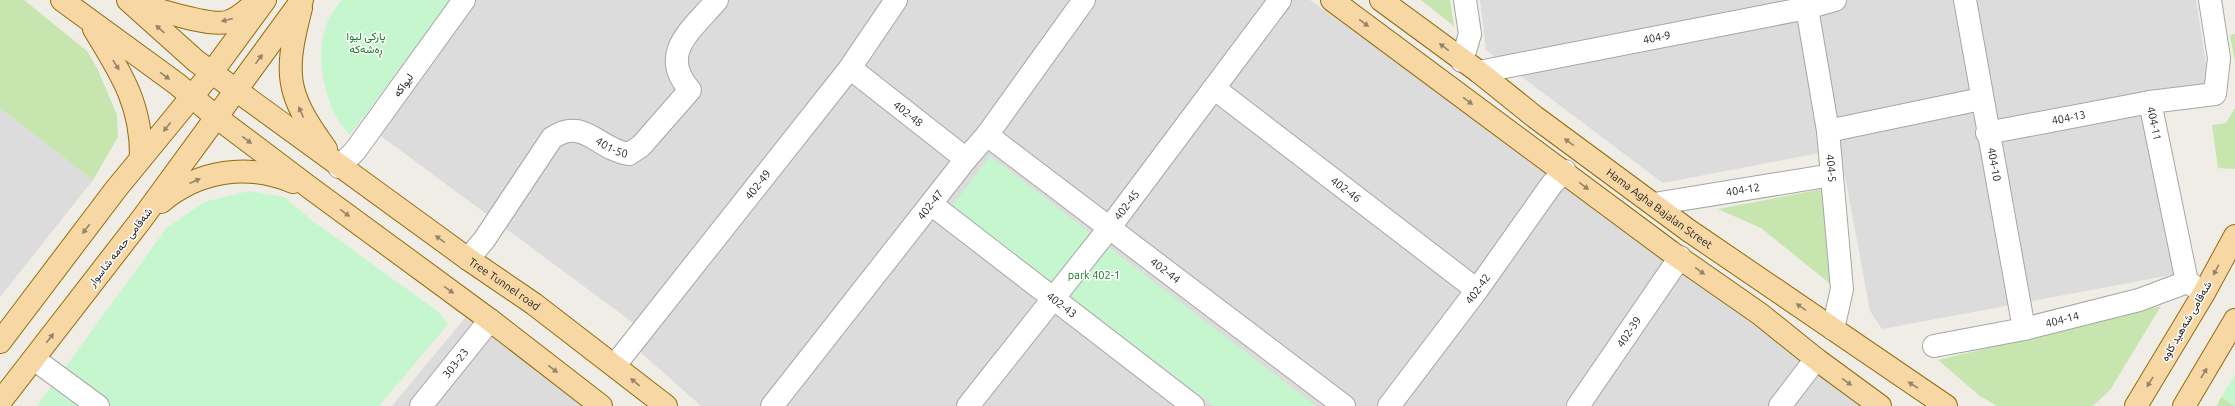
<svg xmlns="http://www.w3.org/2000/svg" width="2235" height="406" viewBox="0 0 2235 406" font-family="Ubuntu,Vazirmatn,sans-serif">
<rect width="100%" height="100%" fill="#efede6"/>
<g fill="#dddcdc">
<polygon points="469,0 1310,0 1723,300 1863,406 701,406 637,349 636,325 377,133"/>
<polygon points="1480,0 2196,0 2209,83 2142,97 2177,274 1882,329 1870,311 1840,149 1663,183 1486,50"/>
<polygon points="0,108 93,180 0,297"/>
<polygon points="469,313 587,406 392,406"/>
</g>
<g fill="#c7e6af">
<polygon points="0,0 24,0 87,51 97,68 117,115 118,137 93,180 0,108"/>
<polygon points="1421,0 1450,0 1454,26"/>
<polygon points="2235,34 2235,62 2230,35"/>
<polygon points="2235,108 2235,169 2218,168 2212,125 2226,123"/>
<polygon points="1828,188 1844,295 1761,228 1718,209"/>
<polygon points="2161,306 2110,390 2093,406 1997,406 1980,396 1938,360"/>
<polygon points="2221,397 2235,406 2217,406"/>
</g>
<g fill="#c6f6cd">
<path d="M342 0H451L350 135C346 130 340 124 337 118 324 94 316 56 325 29 328 17 335 9 342 0Z"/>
<polygon points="990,156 1316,406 1214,406 952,206"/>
<polygon points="249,191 284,197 314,222 440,313 448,324 379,406 37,406 166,229 204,202"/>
<polygon points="2235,375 2235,406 2221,397"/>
</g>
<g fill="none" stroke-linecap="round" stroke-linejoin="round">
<defs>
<g id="minor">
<path id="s1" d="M1965 0 2024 329"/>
<path id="s2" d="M1807 8 1828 131 1842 289 1833 329"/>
<polyline points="1462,61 1470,34 1465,0"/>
<path id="s3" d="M850 68 966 159"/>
<path id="s4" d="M1479 72 1807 8 1835 0"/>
<path id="s5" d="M1215 89 1477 290"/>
<path id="s6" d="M2150 102 2187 282 2199 289"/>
<polyline points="1828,131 1981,99"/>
<path id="s7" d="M1987 133 2150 102 2215 94 2219 58 2210 0"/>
<path id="s8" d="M987 135 1344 406"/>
<polyline points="339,167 355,151 464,0"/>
<path id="s9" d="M931 204 1193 406"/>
<path id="s10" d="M1654 204 1832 175"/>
<path id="s11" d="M468 259 484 240 552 138C584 116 598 150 629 154L641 146 690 90C657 53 693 29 717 0"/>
<path id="s12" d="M1934 346 2024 329 2139 300 2187 282"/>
<polyline points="34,359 98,406"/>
<path id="s13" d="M615 365 850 68 896 0"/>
<path id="s14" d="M421 406 490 320"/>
<path id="s15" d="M772 406 966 159 987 135 1084 0"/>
<path id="s16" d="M968 406 1110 227 1280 0"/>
<path id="s17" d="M1389 406 1477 290 1552 184 1565 171"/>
<path id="s18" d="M1578 406 1680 257"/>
<polyline points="1780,406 1816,359"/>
</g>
<g id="major">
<polyline points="62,0 177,84 216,117 313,190 490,320 601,406"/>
<path id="s19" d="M128 0 196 61 468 259 534 304 666 406"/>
<polyline points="1332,0 1671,252 1760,314 1816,359 1880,406"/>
<path id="s20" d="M1381 0 1479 72 1535 117 1688 230 1946 406"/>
<path d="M134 3C155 8 208 27 227 22 238 19 247 10 255 3"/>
<path d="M301 8C284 74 285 93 326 149"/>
<path d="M94 29C121 73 142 105 141 158"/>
<path d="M161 202C199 170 248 163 293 182"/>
<polyline points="0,342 116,189 212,72 265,0"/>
<polyline points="0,402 141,220 302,0"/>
<polyline points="2136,406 2204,293 2235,236"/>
<polyline points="2184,406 2235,320"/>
</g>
</defs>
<use href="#minor" stroke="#a6a6a6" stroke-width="24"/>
<use href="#major" stroke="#926c09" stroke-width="24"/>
<use href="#minor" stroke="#fff" stroke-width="22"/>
<use href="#major" stroke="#f7d7a4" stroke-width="22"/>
</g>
<defs><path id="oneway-solid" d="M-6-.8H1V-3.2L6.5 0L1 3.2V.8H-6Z"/></defs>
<g fill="#968468">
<use href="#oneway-solid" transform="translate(227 20) rotate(166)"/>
<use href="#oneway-solid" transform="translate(1364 23) rotate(37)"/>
<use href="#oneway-solid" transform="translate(160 29) rotate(-138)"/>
<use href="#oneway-solid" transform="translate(1444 47) rotate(-143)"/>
<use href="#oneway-solid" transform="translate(259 59) rotate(-54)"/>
<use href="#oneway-solid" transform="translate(116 65) rotate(58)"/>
<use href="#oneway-solid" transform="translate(165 76) rotate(36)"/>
<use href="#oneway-solid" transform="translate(1468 101) rotate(37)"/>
<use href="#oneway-solid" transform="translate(301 112) rotate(-114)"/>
<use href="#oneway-solid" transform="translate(167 127) rotate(129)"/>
<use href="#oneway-solid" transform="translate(247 140) rotate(37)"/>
<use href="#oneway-solid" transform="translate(1569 142) rotate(-144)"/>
<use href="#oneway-solid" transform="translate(195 181) rotate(-24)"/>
<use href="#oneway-solid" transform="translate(1584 186) rotate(37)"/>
<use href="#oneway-solid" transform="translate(345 213) rotate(36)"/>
<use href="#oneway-solid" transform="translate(86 229) rotate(127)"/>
<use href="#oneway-solid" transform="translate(440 239) rotate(-144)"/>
<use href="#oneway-solid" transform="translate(2216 270) rotate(118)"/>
<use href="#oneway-solid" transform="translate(1700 271) rotate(36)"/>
<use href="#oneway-solid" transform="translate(449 290) rotate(36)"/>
<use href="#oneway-solid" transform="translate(1801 307) rotate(-146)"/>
<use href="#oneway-solid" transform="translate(50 338) rotate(-52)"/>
<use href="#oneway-solid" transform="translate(553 369) rotate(38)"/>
<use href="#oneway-solid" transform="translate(2204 373) rotate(-59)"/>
<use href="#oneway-solid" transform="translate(635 382) rotate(-141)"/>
<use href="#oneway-solid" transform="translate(1847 382) rotate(36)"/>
<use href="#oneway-solid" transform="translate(2150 382) rotate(122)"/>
<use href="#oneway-solid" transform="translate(1913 385) rotate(-148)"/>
</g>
<g text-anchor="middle" stroke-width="3" stroke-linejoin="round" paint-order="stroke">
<g font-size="11" fill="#127920" stroke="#fff">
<text x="366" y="40">پارکی لیوا<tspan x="366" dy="13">ڕەشەکە</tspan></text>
<text x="1094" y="279">park 402-1</text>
</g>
<g font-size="11" fill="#1f1f1f" stroke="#fff">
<text dy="4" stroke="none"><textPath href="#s4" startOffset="181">404-9</textPath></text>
<text transform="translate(403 85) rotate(-54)" y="4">لیواکە</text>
<text dy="4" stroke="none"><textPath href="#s3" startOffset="74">402-48</textPath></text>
<text dy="4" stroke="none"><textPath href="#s7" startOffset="83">404-13</textPath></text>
<text dy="4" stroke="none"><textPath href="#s6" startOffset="22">404-11</textPath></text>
<text dy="4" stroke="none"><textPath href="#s11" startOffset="213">401-50</textPath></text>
<text dy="4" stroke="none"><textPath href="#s1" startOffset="167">404-10</textPath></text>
<text dy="4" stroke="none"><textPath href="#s2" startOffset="162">404-5</textPath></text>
<text dy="4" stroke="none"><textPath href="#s13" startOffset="230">402-49</textPath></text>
<text dy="4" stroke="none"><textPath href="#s5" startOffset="165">402-46</textPath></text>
<text dy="4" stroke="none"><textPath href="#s10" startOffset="90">404-12</textPath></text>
<text dy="4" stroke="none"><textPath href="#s15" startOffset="256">402-47</textPath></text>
<text dy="4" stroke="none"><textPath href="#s16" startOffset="256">402-45</textPath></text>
<text dy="4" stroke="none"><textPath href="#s20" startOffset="348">Hama Agha Bajalan Street</textPath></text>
<text transform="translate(120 247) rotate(-52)" y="4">شەقامی حەمە شاسوار</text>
<text dy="4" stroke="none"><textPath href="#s8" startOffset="224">402-44</textPath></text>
<text dy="4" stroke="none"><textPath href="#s19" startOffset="472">Tree Tunnel road</textPath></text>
<text dy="4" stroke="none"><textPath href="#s17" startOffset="147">402-42</textPath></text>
<text dy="4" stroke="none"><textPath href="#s9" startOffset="165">402-43</textPath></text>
<text dy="4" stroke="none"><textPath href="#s12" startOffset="131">404-14</textPath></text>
<text transform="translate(2186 321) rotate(-60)" y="4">شەقامی شەهید کاوە</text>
<text dy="4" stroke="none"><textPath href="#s18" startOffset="90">402-39</textPath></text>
<text dy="4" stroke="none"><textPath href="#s14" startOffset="55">303-23</textPath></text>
</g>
</g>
</svg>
